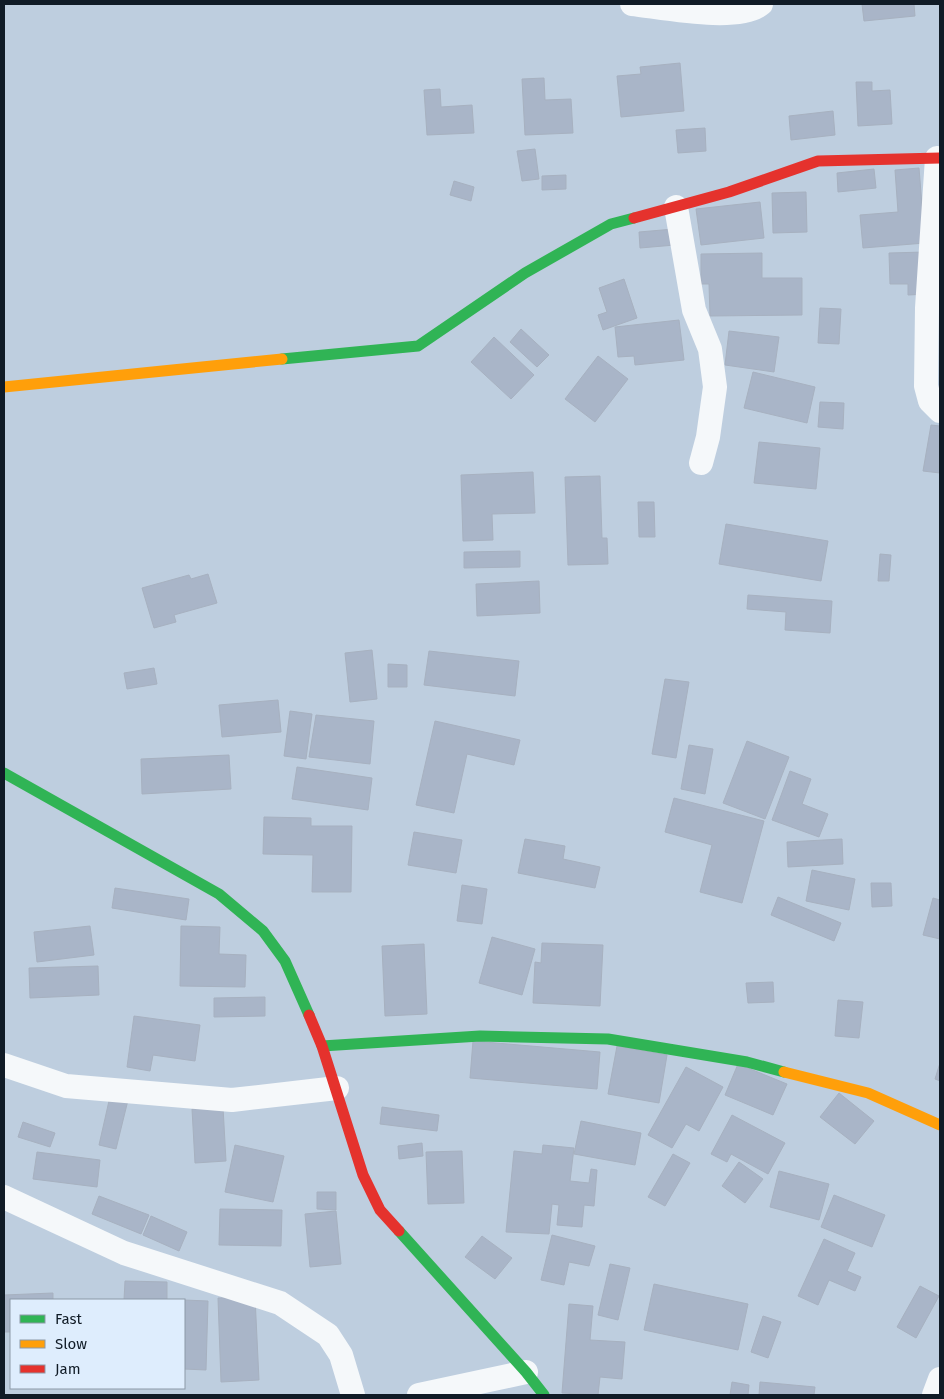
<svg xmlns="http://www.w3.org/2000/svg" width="944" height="1399" viewBox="0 0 944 1399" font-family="'Fira Sans',sans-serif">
<rect width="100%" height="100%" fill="#becedf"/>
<g fill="#a9b5c8" stroke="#a7b1c0">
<polygon points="862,4 914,4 915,16 864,21"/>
<polygon points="680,63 684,111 621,117 617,76 641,74 640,67"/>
<polygon points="544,78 545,100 571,99 573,133 525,135 522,79"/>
<polygon points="856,82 872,82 872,91 890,90 892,124 858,126"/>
<polygon points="440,89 441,107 472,105 474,133 427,135 424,90"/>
<polygon points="833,111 835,135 791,140 789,116"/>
<polygon points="705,128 706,151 678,153 676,130"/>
<polygon points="535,149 539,179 522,181 517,151"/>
<polygon points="919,168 925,243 863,248 860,215 898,212 895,170"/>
<polygon points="874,169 876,188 838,192 837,173"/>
<polygon points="566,175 566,189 542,190 542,176"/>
<polygon points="454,181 474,187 471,201 450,195"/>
<polygon points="806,192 807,232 773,233 772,193"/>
<polygon points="760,202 764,238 701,245 696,209"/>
<polygon points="674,229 675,245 640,248 639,232"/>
<polygon points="925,252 927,294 908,295 908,284 890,284 889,253"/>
<polygon points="762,253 762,278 802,278 802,315 710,316 709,284 701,284 701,254"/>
<polygon points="624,279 637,318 603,330 598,315 607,312 599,288"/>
<polygon points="820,308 841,309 839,344 818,343"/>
<polygon points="679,320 684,360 635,365 634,356 618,357 615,327"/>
<polygon points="521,329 549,355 537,367 510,342"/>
<polygon points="729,331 779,337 774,372 725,365"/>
<polygon points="494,337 534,375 511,399 471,362"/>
<polygon points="598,356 628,379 595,422 565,399"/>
<polygon points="753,372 815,387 807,423 744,408"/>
<polygon points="820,402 844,403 843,429 818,427"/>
<polygon points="931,425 940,426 940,473 923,471"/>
<polygon points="759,442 820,448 816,489 754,483"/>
<polygon points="533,472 535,513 492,514 493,540 463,541 461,475"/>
<polygon points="600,476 602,538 607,538 608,564 568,565 565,477"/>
<polygon points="638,502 654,502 655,537 639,537"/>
<polygon points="726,524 828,541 821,581 719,564"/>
<polygon points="520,551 520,567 464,568 464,552"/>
<polygon points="880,554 891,555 889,581 878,581"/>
<polygon points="208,574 217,603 174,615 176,622 154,628 142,588 189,575 191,579"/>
<polygon points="539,581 540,613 477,616 476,584"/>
<polygon points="748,595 832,601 830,633 785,630 786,612 747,609"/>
<polygon points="372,650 377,699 350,702 345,653"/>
<polygon points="429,651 519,661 515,696 424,685"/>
<polygon points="388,664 407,665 407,687 388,687"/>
<polygon points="154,668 157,684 127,689 124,673"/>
<polygon points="665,679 689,682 676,758 652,754"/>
<polygon points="278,700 281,732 222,737 219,705"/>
<polygon points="290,711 312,714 306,759 284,756"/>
<polygon points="316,715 374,721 370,764 309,757"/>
<polygon points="435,721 520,740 514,765 467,754 454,813 416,805"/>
<polygon points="747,741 789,757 765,819 723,803"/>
<polygon points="689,745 713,749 705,794 681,789"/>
<polygon points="229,755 231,789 142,794 141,759"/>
<polygon points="297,767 372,778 368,810 292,799"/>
<polygon points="790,771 811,779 802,804 828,814 819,837 772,820"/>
<polygon points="674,798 764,821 742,903 700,892 712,845 665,832"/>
<polygon points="264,817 311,818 311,826 352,826 351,892 312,892 313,855 263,854"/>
<polygon points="414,832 462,840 456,873 408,865"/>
<polygon points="525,839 565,846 563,859 600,867 595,888 518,873"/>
<polygon points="842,839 843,864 788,867 787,842"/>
<polygon points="812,870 855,879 849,910 806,901"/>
<polygon points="871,883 891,883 892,906 872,907"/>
<polygon points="462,885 487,889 482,924 457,921"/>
<polygon points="115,888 189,899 186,920 112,908"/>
<polygon points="778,897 841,923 834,941 771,915"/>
<polygon points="933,898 940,900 940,939 923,935"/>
<polygon points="90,926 94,955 37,962 34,932"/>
<polygon points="181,926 220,927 219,954 246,955 245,987 180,986"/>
<polygon points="492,937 535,949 522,995 479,983"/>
<polygon points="542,943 603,945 600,1006 533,1003 535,962 541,963"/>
<polygon points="424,944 427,1014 385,1016 382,946"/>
<polygon points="98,966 99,995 30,998 29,968"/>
<polygon points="773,982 774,1002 748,1003 746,983"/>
<polygon points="265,997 265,1016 214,1017 214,998"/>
<polygon points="838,1000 863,1002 859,1038 835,1036"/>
<polygon points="134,1016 200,1025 195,1061 153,1055 150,1071 127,1067"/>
<polygon points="473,1041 600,1052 597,1089 470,1078"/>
<polygon points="617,1046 667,1055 659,1103 608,1094"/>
<polygon points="940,1063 940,1081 935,1079"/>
<polygon points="738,1064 787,1084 773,1115 725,1095"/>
<polygon points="686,1067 723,1087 699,1131 686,1124 672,1148 648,1135"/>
<polygon points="111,1092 129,1096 116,1149 99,1145"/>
<polygon points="839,1093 874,1121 855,1144 820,1117"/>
<polygon points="223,1107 226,1161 195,1163 192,1109"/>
<polygon points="382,1107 439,1115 437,1131 380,1124"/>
<polygon points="732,1115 785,1143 768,1174 731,1154 727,1162 711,1154"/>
<polygon points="581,1121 641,1133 635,1165 574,1154"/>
<polygon points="23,1122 55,1133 50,1147 18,1137"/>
<polygon points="422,1143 423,1156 399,1159 398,1146"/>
<polygon points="235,1145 284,1156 273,1202 225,1192"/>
<polygon points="543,1145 574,1148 570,1181 589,1183 591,1169 597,1170 594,1206 584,1205 582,1227 557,1225 559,1205 552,1204 549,1234 506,1232 514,1151 542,1154"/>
<polygon points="462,1151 464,1203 428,1204 426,1152"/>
<polygon points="37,1152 100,1160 97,1187 33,1179"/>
<polygon points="673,1154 690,1163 665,1206 648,1197"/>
<polygon points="739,1162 763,1179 745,1203 722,1186"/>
<polygon points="779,1171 829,1184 819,1220 770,1207"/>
<polygon points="317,1192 336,1192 336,1210 317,1209"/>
<polygon points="834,1195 885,1215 872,1247 821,1227"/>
<polygon points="99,1196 149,1215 141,1234 92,1214"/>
<polygon points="220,1209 282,1210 281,1246 219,1245"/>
<polygon points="336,1211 341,1264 310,1267 305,1214"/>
<polygon points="151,1216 187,1232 179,1251 143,1235"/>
<polygon points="552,1235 595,1246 589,1266 569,1262 564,1285 541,1280"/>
<polygon points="482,1236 512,1258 495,1279 465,1257"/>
<polygon points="824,1239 855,1253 847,1271 861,1277 855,1291 829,1280 818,1305 798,1296"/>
<polygon points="610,1264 630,1268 618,1320 598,1315"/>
<polygon points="125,1281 167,1282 167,1300 124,1300"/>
<polygon points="654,1284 748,1304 738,1350 644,1330"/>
<polygon points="920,1286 939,1296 916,1338 897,1327"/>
<polygon points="53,1293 53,1300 11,1300 11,1332 4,1332 4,1295"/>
<polygon points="255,1297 259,1380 221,1382 218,1298"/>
<polygon points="184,1300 208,1301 206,1370 184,1369"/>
<polygon points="569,1304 593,1306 590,1340 625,1342 622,1379 600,1377 598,1395 562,1393"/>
<polygon points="763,1316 781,1322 768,1358 751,1352"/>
<polygon points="732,1382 749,1385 748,1395 730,1395"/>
<polygon points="760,1382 815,1387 814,1395 759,1395"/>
</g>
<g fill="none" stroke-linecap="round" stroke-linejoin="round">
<g stroke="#f5f8fa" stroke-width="24">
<path d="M632 4C661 7 739 23 761 4"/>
<polyline points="937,158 927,308 926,386 930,401 940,411"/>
<polyline points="676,207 694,310 710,349 715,387 708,437 701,463"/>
<polyline points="4,1065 66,1086 232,1100 337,1088"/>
<polyline points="4,1197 124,1253 280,1303 328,1335 341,1355 353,1395"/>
<polyline points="419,1395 526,1372"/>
<polyline points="934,1395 940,1379"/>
</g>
<g stroke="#30b455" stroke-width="11">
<polyline points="282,359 418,346 525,273 611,224 634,218"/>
<polyline points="4,773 219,894 263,931 285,961 309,1015"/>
<polyline points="322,1046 480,1036 608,1039 747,1062 784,1072"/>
<polyline points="399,1231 526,1372 544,1395"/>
</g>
<g stroke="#ff9f0a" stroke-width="11">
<polyline points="4,387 282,359"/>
<polyline points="784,1072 868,1093 940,1125"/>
</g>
<g stroke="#e5322d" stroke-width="11">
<polyline points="634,218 729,192 818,161 940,158"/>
<polyline points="309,1015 322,1046 363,1175 380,1210 399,1231"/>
</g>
</g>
<rect width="944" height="1399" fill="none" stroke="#101b26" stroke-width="10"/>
<rect x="10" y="1299" width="175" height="90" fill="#deedfd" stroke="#8c99a7"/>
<rect x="20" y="1315" width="25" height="8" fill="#30b455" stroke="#8c99a7"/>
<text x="55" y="1324" font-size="15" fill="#101b26">Fast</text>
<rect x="20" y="1340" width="25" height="8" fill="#ff9f0a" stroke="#8c99a7"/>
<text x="55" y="1349" font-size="15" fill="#101b26">Slow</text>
<rect x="20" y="1365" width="25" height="8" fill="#e5322d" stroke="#8c99a7"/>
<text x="55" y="1374" font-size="15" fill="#101b26">Jam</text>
</svg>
